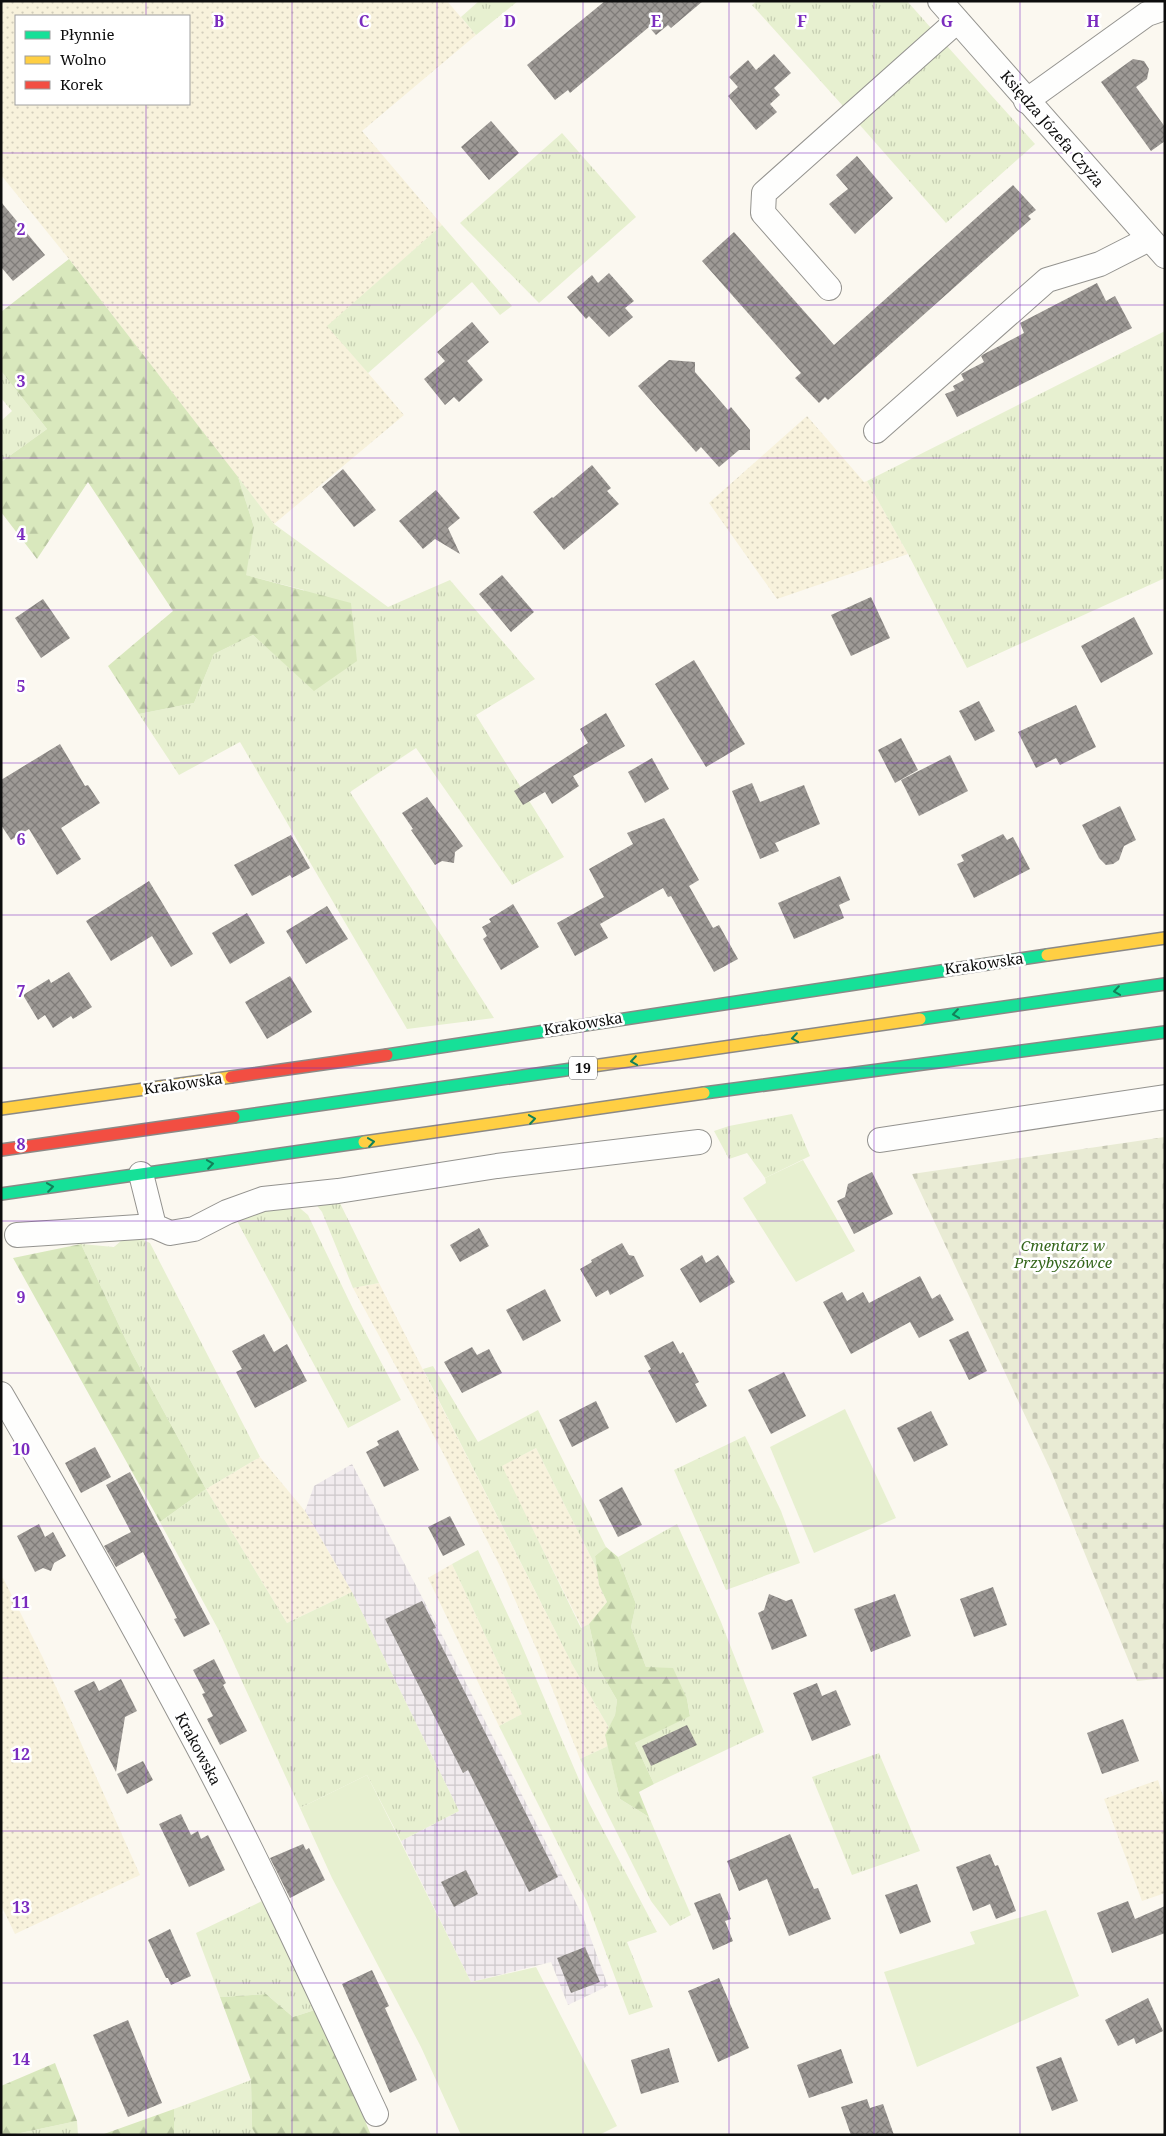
<svg xmlns="http://www.w3.org/2000/svg" width="1166" height="2136" viewBox="0 0 1166 2136" font-family="'Noto Serif',serif">
<defs>
<pattern id="industrial-grid" width="8" height="8" patternUnits="userSpaceOnUse" patternTransform="scale(1.25)"><rect width="8" height="8" fill="#f1ebee"/><path d="M0 4h8M4 0v8" fill="none" stroke="#cdc8cb"/></pattern>
<pattern id="farmland-dots" width="8" height="8" patternUnits="userSpaceOnUse" patternTransform="scale(1.25)"><rect width="8" height="8" fill="#f8f2dc"/><path d="M2 2h.1M6 6h.1" fill="none" stroke="#d3cebc" stroke-width="1.8" stroke-linecap="round"/></pattern>
<pattern id="grass-tufts" width="24" height="20" patternUnits="userSpaceOnUse" patternTransform="scale(1.25)"><rect width="24" height="20" fill="#e7f0d0"/><path d="M3 7l-1-3M5 7V3M7 7l1-3M15 17l-1-3M17 17v-4M19 17l1-3" fill="none" stroke="#c5cdb1"/></pattern>
<pattern id="forest-firs" width="22" height="20" patternUnits="userSpaceOnUse" patternTransform="scale(1.25)"><rect width="22" height="20" fill="#d9e8bd"/><path d="M5 1l3.5 6h-7zM16 11l3.5 6h-7z" fill="#b9c6a1"/></pattern>
<pattern id="cemetery-stones" width="16" height="16" patternUnits="userSpaceOnUse" patternTransform="scale(1.25)"><rect width="16" height="16" fill="#e9ebd4"/><path d="M2 7V4a2 2 0 0 1 4 0v3zM10 15v-3a2 2 0 0 1 4 0v3z" fill="#c7c8b5"/></pattern>
<pattern id="building-cross-hatch" width="8" height="8" patternUnits="userSpaceOnUse" patternTransform="scale(1.25)"><rect width="8" height="8" fill="#9e9a96"/><path d="M0 0l8 8M0 8l8-8" fill="none" stroke="#7f7c79"/></pattern>
</defs>
<rect width="100%" height="100%" fill="#fbf8f0"/>
<polygon fill="url(#industrial-grid)" points="352,1464 443,1637 583,1917 608,1986 568,2005 551,1962 471,1982 401,1841 459,1811 352,1592 305,1511 314,1486"/>
<g fill="url(#farmland-dots)" fill-rule="evenodd">
<path d="M1 1H447L476 35 362 131 442 225 328 326 404 415 274 524 69 259 1 175ZM16 16H189V104H16Z"/>
<polygon points="807,416 864,482 867,481 908,554 777,599 709,503"/>
<polygon points="379,1283 573,1666 609,1728 605,1735 608,1746 580,1759 539,1655 502,1570 442,1451 353,1288"/>
<polygon points="536,1448 597,1569 599,1585 607,1602 589,1624 582,1628 501,1466"/>
<polygon points="260,1457 305,1511 352,1592 287,1623 206,1489"/>
<polygon points="452,1564 522,1714 499,1726 428,1578"/>
<polygon points="3,1578 43,1658 140,1875 15,1934 1,1905 1,1579"/>
<polygon points="1158,1780 1165,1803 1165,1893 1142,1901 1104,1799"/>
</g>
<g fill="url(#grass-tufts)">
<polygon points="479,1 518,1 476,35 461,17"/>
<polygon points="757,1 907,1 931,28 843,106 752,5"/>
<polygon points="947,46 1035,144 946,223 859,124"/>
<polygon points="562,133 636,217 539,303 460,223"/>
<polygon points="442,225 512,306 500,315 472,282 368,373 327,326"/>
<polygon points="1165,331 1165,578 967,668 908,554 867,481"/>
<polygon points="1,371 47,429 1,462 1,421 12,411 1,398"/>
<polygon points="238,477 274,524 388,607 450,580 535,679 476,715 564,857 512,885 416,748 350,792 494,1018 407,1029 240,742 179,775 139,714 194,703 214,654 253,635 314,690 304,590 245,575 254,527"/>
<polygon points="792,1114 810,1156 765,1178 747,1153 729,1159 714,1131 729,1126"/>
<polygon points="338,1199 379,1283 353,1288 322,1212 315,1203"/>
<polygon points="295,1204 308,1215 353,1309 401,1400 348,1428 236,1219 280,1206"/>
<polygon points="137,1237 150,1243 260,1457 206,1489 287,1623 352,1592 459,1811 401,1841 367,1775 300,1808 218,1629 160,1522 206,1489 132,1353 81,1244 114,1247 122,1240"/>
<polygon points="433,1366 478,1442 538,1410 606,1547 595,1556 597,1569 536,1448 502,1466 581,1628 589,1624 599,1669 617,1700 615,1715 609,1728 573,1666 423,1369"/>
<polygon points="745,1436 781,1511 800,1563 726,1590 674,1470"/>
<polygon points="677,1524 721,1622 764,1732 654,1784 635,1743 690,1715 687,1699 646,1667 631,1627 636,1604 618,1557"/>
<polygon points="478,1550 519,1639 589,1803 657,1932 627,1942 653,2007 629,2015 587,1902 499,1726 522,1714 452,1564"/>
<polygon points="608,1746 620,1799 649,1817 691,1915 670,1926 651,1901 580,1759"/>
<polygon points="879,1753 920,1851 852,1875 812,1777"/>
<polygon points="262,1901 318,2009 293,2017 266,1994 220,1997 196,1933"/>
<polygon points="251,2080 252,2127 256,2135 174,2135 174,2109"/>
<polygon points="77,2121 78,2135 11,2135"/>
</g>
<g fill="url(#forest-firs)">
<polygon points="69,259 238,477 254,527 246,575 351,603 357,661 314,691 253,635 214,654 194,703 139,714 108,666 173,611 88,482 37,559 1,512 1,462 47,429 1,371 1,312"/>
<polygon points="81,1244 132,1353 206,1489 160,1522 13,1258"/>
<polygon points="606,1547 618,1557 636,1604 631,1627 646,1667 673,1668 687,1699 690,1716 635,1743 654,1784 639,1792 649,1817 620,1799 605,1735 615,1715 617,1700 599,1669 589,1624 607,1602 599,1585 595,1556"/>
<polygon points="266,1994 293,2017 318,2009 371,2135 256,2135 252,2128 251,2080 220,1997"/>
<polygon points="55,2063 77,2121 11,2135 1,2135 1,2086"/>
<polygon points="174,2109 174,2135 104,2135 104,2134"/>
</g>
<polygon fill="url(#cemetery-stones)" points="1165,1137 1165,1678 1137,1681 1051,1471 912,1174"/>
<g fill="#e7f0d0">
<polygon points="803,1160 855,1251 796,1282 743,1198 766,1183 765,1178"/>
<polygon points="845,1409 896,1518 814,1553 770,1447"/>
<polygon points="367,1775 471,1982 536,1967 617,2126 599,2135 461,2135 421,2047 332,1878 300,1808"/>
<polygon points="1046,1910 1079,1996 917,2067 884,1972 975,1944 970,1932"/>
</g>
<g fill="url(#building-cross-hatch)">
<polygon points="605,1 703,1 671,28 668,25 656,35 649,27 570,93 568,90 555,100 527,65"/>
<polygon points="774,54 791,73 774,88 780,95 770,104 777,112 756,130 728,96 738,87 729,77 748,60 756,70"/>
<polygon points="1133,59 1144,61 1149,69 1147,79 1136,87 1165,127 1165,141 1151,151 1101,82"/>
<polygon points="491,121 519,153 489,180 461,147"/>
<polygon points="857,156 893,198 855,234 829,204 848,189 836,175"/>
<polygon points="1013,185 1036,210 1028,216 1031,219 828,400 825,397 819,403 795,378 801,373 702,261 734,232 834,345"/>
<polygon points="1,202 45,255 13,281 1,267"/>
<polygon points="609,273 634,301 625,308 633,317 609,337 589,316 586,319 567,297 592,275 598,283"/>
<polygon points="1097,283 1106,301 1115,296 1132,328 957,417 945,394 955,390 953,386 964,380 961,374 984,362 981,356 984,354 1024,333 1020,323"/>
<polygon points="472,322 489,342 467,361 483,380 459,402 454,397 445,405 424,379 445,361 437,352"/>
<polygon points="669,360 695,362 695,372 728,410 731,407 750,430 750,450 739,450 719,467 701,447 696,452 638,386"/>
<polygon points="592,465 611,488 607,491 619,504 564,550 533,512 552,497 553,498"/>
<polygon points="343,469 376,510 354,527 322,487"/>
<polygon points="436,490 460,518 448,528 460,554 435,539 423,549 399,521"/>
<polygon points="502,575 534,612 511,632 479,594"/>
<polygon points="871,597 890,638 851,656 831,615"/>
<polygon points="43,599 70,638 41,658 15,618"/>
<polygon points="1134,617 1153,654 1101,683 1081,646"/>
<polygon points="694,660 745,744 706,767 655,684"/>
<polygon points="979,701 995,731 975,741 959,711"/>
<polygon points="1076,705 1096,747 1060,765 1056,758 1036,768 1018,732"/>
<polygon points="606,713 625,746 573,776 579,786 552,804 545,792 523,805 514,791 588,743 580,729"/>
<polygon points="901,738 918,770 895,783 878,750"/>
<polygon points="60,744 85,786 88,785 100,803 61,828 81,859 57,875 29,829 11,840 1,825 1,780"/>
<polygon points="950,755 968,791 919,816 901,780"/>
<polygon points="652,758 669,789 645,803 628,772"/>
<polygon points="752,783 760,802 804,785 820,824 775,843 779,851 760,859 732,791"/>
<polygon points="427,797 463,846 455,852 454,863 442,861 435,865 411,830 413,829 402,813"/>
<polygon points="1120,806 1136,840 1124,846 1119,860 1113,864 1106,865 1099,858 1082,825"/>
<polygon points="664,818 699,880 689,886 713,928 719,925 738,959 714,972 671,896 668,897 663,888 600,924 608,938 575,956 557,923 604,897 589,869 633,844 627,833"/>
<polygon points="1003,834 1007,840 1013,837 1030,869 974,898 957,864 964,861 961,855"/>
<polygon points="291,835 310,868 292,878 290,875 252,896 234,865"/>
<polygon points="840,876 850,900 839,905 844,918 794,939 778,903"/>
<polygon points="149,881 193,954 171,967 152,936 111,961 86,921"/>
<polygon points="513,904 539,947 501,970 483,939 487,936 482,927 491,922 489,919"/>
<polygon points="327,906 348,939 306,964 286,931"/>
<polygon points="247,913 265,943 230,964 212,933"/>
<polygon points="69,972 92,1007 73,1019 71,1016 53,1028 45,1015 38,1020 23,995 49,979 51,983"/>
<polygon points="290,976 312,1012 267,1039 245,1002"/>
<polygon points="872,1172 893,1214 854,1234 837,1201 845,1197 848,1184"/>
<polygon points="479,1228 489,1246 460,1262 450,1245"/>
<polygon points="622,1243 629,1255 634,1256 644,1276 610,1295 608,1290 596,1297 580,1269 592,1262 591,1260"/>
<polygon points="702,1255 706,1263 718,1255 735,1282 700,1303 680,1269"/>
<polygon points="920,1276 932,1299 940,1294 954,1320 919,1338 910,1322 851,1354 823,1302 842,1292 847,1301 863,1292 869,1303"/>
<polygon points="545,1289 561,1321 523,1341 506,1310"/>
<polygon points="968,1331 987,1371 969,1380 949,1340"/>
<polygon points="264,1334 274,1352 287,1344 307,1381 255,1408 236,1372 242,1369 232,1351"/>
<polygon points="673,1341 680,1354 683,1352 699,1382 695,1384 707,1406 676,1423 648,1371 651,1369 644,1356"/>
<polygon points="472,1347 477,1355 489,1349 502,1373 462,1393 444,1362"/>
<polygon points="784,1372 806,1416 771,1434 748,1390"/>
<polygon points="596,1401 609,1428 572,1447 559,1420"/>
<polygon points="931,1411 948,1445 914,1462 897,1428"/>
<polygon points="398,1430 419,1470 384,1487 366,1452 379,1445 377,1441"/>
<polygon points="95,1447 111,1477 81,1493 65,1463"/>
<polygon points="130,1472 210,1624 184,1637 174,1619 177,1618 143,1552 116,1567 104,1546 131,1532 106,1485"/>
<polygon points="622,1487 642,1525 618,1537 599,1500"/>
<polygon points="450,1516 465,1545 443,1556 428,1527"/>
<polygon points="39,1524 45,1537 53,1532 66,1556 54,1563 51,1571 43,1568 35,1572 17,1536"/>
<polygon points="993,1587 1007,1625 974,1637 960,1599"/>
<polygon points="769,1594 786,1601 792,1599 807,1636 772,1650 758,1613 764,1610"/>
<polygon points="895,1594 911,1636 871,1652 854,1609"/>
<polygon points="422,1601 436,1628 433,1629 558,1877 529,1892 468,1770 463,1773 385,1619"/>
<polygon points="214,1659 226,1683 223,1685 247,1731 220,1745 207,1719 213,1716 202,1694 205,1693 193,1670"/>
<polygon points="121,1679 137,1711 125,1717 116,1772 74,1691 94,1681 99,1691"/>
<polygon points="817,1683 822,1696 836,1690 851,1725 812,1741 793,1693"/>
<polygon points="1123,1719 1139,1761 1102,1774 1087,1733"/>
<polygon points="687,1725 697,1745 651,1766 642,1746"/>
<polygon points="143,1761 153,1780 127,1794 117,1774"/>
<polygon points="181,1814 191,1835 198,1831 201,1839 208,1835 225,1870 189,1887 159,1824"/>
<polygon points="790,1834 814,1889 818,1888 831,1919 789,1936 767,1879 739,1891 727,1861"/>
<polygon points="303,1844 306,1850 309,1848 325,1880 290,1898 270,1858"/>
<polygon points="990,1854 995,1866 998,1865 1016,1911 996,1919 990,1904 973,1911 956,1867"/>
<polygon points="466,1870 478,1894 454,1907 441,1882"/>
<polygon points="917,1884 931,1922 900,1934 885,1895"/>
<polygon points="720,1893 731,1919 725,1921 733,1941 713,1950 694,1903"/>
<polygon points="1128,1901 1135,1919 1165,1906 1165,1933 1112,1953 1097,1913"/>
<polygon points="170,1929 191,1976 171,1985 168,1978 166,1978 148,1940"/>
<polygon points="585,1947 600,1982 571,1993 557,1958"/>
<polygon points="372,1970 389,2006 385,2008 417,2080 390,2093 342,1984"/>
<polygon points="719,1978 749,2048 718,2062 688,1991"/>
<polygon points="1148,1998 1163,2031 1136,2044 1134,2038 1118,2046 1105,2020"/>
<polygon points="128,2020 162,2103 128,2117 93,2035"/>
<polygon points="669,2048 679,2082 641,2094 631,2060"/>
<polygon points="841,2049 853,2083 809,2098 797,2065"/>
<polygon points="1061,2057 1078,2101 1052,2111 1036,2067"/>
<polygon points="867,2099 870,2108 883,2104 894,2135 851,2135 841,2107"/>
</g>
<g fill="none" stroke-linecap="round" stroke-linejoin="round">
<defs>
<g id="street">
<polyline points="940,1 1165,256"/>
<polyline points="1026,101 1147,14 1165,8"/>
<polyline points="829,288 763,213 764,193 957,21"/>
<polyline points="876,431 1047,280 1100,264 1149,239"/>
<polyline points="880,1140 1165,1097"/>
<polyline points="141,1174 154,1226 170,1233 194,1229 227,1212 263,1199 338,1191 497,1166 699,1142"/>
<polyline points="17,1235 154,1226"/>
<path d="M1 1394C71 1514 139 1635 204 1758 265 1874 320 1994 376 2114"/>
</g>
<g id="fast">
<polyline points="920,1019 1165,984"/>
<polyline points="387,1055 1047,955"/>
<polyline points="704,1093 1165,1032"/>
<polyline points="234,1117 579,1068"/>
<polyline points="1,1194 364,1142"/>
</g>
<g id="slow">
<polyline points="1047,955 1165,938"/>
<polyline points="579,1068 920,1019"/>
<polyline points="1,1109 231,1077"/>
<polyline points="364,1142 704,1093"/>
</g>
<g id="jam">
<polyline points="231,1077 387,1055"/>
<polyline points="1,1150 234,1117"/>
</g>
</defs>
<use href="#street" stroke="#94938f" stroke-width="26"/>
<use href="#fast" stroke="#8b8986" stroke-width="14"/>
<use href="#slow" stroke="#8b8986" stroke-width="14"/>
<use href="#jam" stroke="#8b8986" stroke-width="14"/>
<use href="#street" stroke="#fefefd" stroke-width="24"/>
<use href="#fast" stroke="#16e098" stroke-width="11"/>
<use href="#slow" stroke="#ffcf43" stroke-width="11"/>
<use href="#jam" stroke="#f24e42" stroke-width="11"/>
</g>
<defs><path id="oneway-chevron" d="M-2-3.5L2.5 0L-2 3.5" fill="none" stroke-width="1.6" stroke-linecap="round" stroke-linejoin="round" transform="scale(1.25)"/></defs>
<g stroke="#128159">
<use href="#oneway-chevron" transform="translate(1117 991) rotate(172)"/>
<use href="#oneway-chevron" transform="translate(956 1014) rotate(172)"/>
<use href="#oneway-chevron" transform="translate(795 1038) rotate(172)"/>
<use href="#oneway-chevron" transform="translate(634 1061) rotate(172)"/>
<use href="#oneway-chevron" transform="translate(532 1119) rotate(-8)"/>
<use href="#oneway-chevron" transform="translate(371 1142) rotate(-8)"/>
<use href="#oneway-chevron" transform="translate(210 1164) rotate(-8)"/>
<use href="#oneway-chevron" transform="translate(50 1187) rotate(-8)"/>
</g>
<path fill="none" stroke="#7b2cbf" stroke-width="1" stroke-opacity="0.55" d="M146 1V16M292 1V2135M437 1V2135M583 1V2135M729 1V2135M874 1V2135M1020 1V2135M146 104V2135M1 153H1165M1 305H1165M1 458H1165M1 610H1165M1 763H1165M1 915H1165M1 1068H1165M1 1221H1165M1 1373H1165M1 1526H1165M1 1678H1165M1 1831H1165M1 1983H1165"/>
<g text-anchor="middle" stroke-width="5" stroke-linejoin="round" paint-order="stroke">
<rect fill="#fff" stroke="#565656" stroke-width="1" x="569" y="1056.5" width="28" height="23" rx="4"/>
<g font-size="14" font-weight="bold" fill="#0d0d0d">
<text x="583" y="1073">19</text>
</g>
<g font-size="15" fill="#0d0d0d" stroke="#fff">
<text transform="translate(1052 129) rotate(49)" y="5">Księdza Józefa Czyża</text>
<text transform="translate(984 964) rotate(-8)" y="5">Krakowska</text>
<text transform="translate(583 1024) rotate(-9)" y="5">Krakowska</text>
<text transform="translate(183 1084) rotate(-8)" y="5">Krakowska</text>
<text transform="translate(198 1749) rotate(62)" y="5">Krakowska</text>
</g>
<g font-size="15" font-style="italic" fill="#34661b" stroke="#fff">
<text x="1063" y="1251">Cmentarz w<tspan x="1063" dy="17">Przybyszówce</tspan></text>
</g>
</g>
<g font-size="16" text-anchor="middle" font-weight="bold" fill="#7b2cbf" stroke="#fff" stroke-width="5" stroke-linejoin="round" paint-order="stroke">
<text x="219" y="27">B</text>
<text x="364" y="27">C</text>
<text x="510" y="27">D</text>
<text x="656" y="27">E</text>
<text x="802" y="27">F</text>
<text x="947" y="27">G</text>
<text x="1093" y="27">H</text>
<text x="21" y="235">2</text>
<text x="21" y="387">3</text>
<text x="21" y="540">4</text>
<text x="21" y="692">5</text>
<text x="21" y="845">6</text>
<text x="21" y="997">7</text>
<text x="21" y="1150">8</text>
<text x="21" y="1303">9</text>
<text x="21" y="1455">10</text>
<text x="21" y="1608">11</text>
<text x="21" y="1760">12</text>
<text x="21" y="1913">13</text>
<text x="21" y="2065">14</text>
</g>
<rect width="1166" height="2136" fill="none" stroke="#0d0d0d" stroke-width="5"/>
<rect x="15" y="15" width="175" height="90" fill="#ffffff" stroke="#9e9e9e"/>
<rect x="25" y="31" width="25" height="8" fill="#16e098" stroke="#9e9e9e"/>
<text x="60" y="40" font-size="15" fill="#0d0d0d">Płynnie</text>
<rect x="25" y="56" width="25" height="8" fill="#ffcf43" stroke="#9e9e9e"/>
<text x="60" y="65" font-size="15" fill="#0d0d0d">Wolno</text>
<rect x="25" y="81" width="25" height="8" fill="#f24e42" stroke="#9e9e9e"/>
<text x="60" y="90" font-size="15" fill="#0d0d0d">Korek</text>
</svg>
